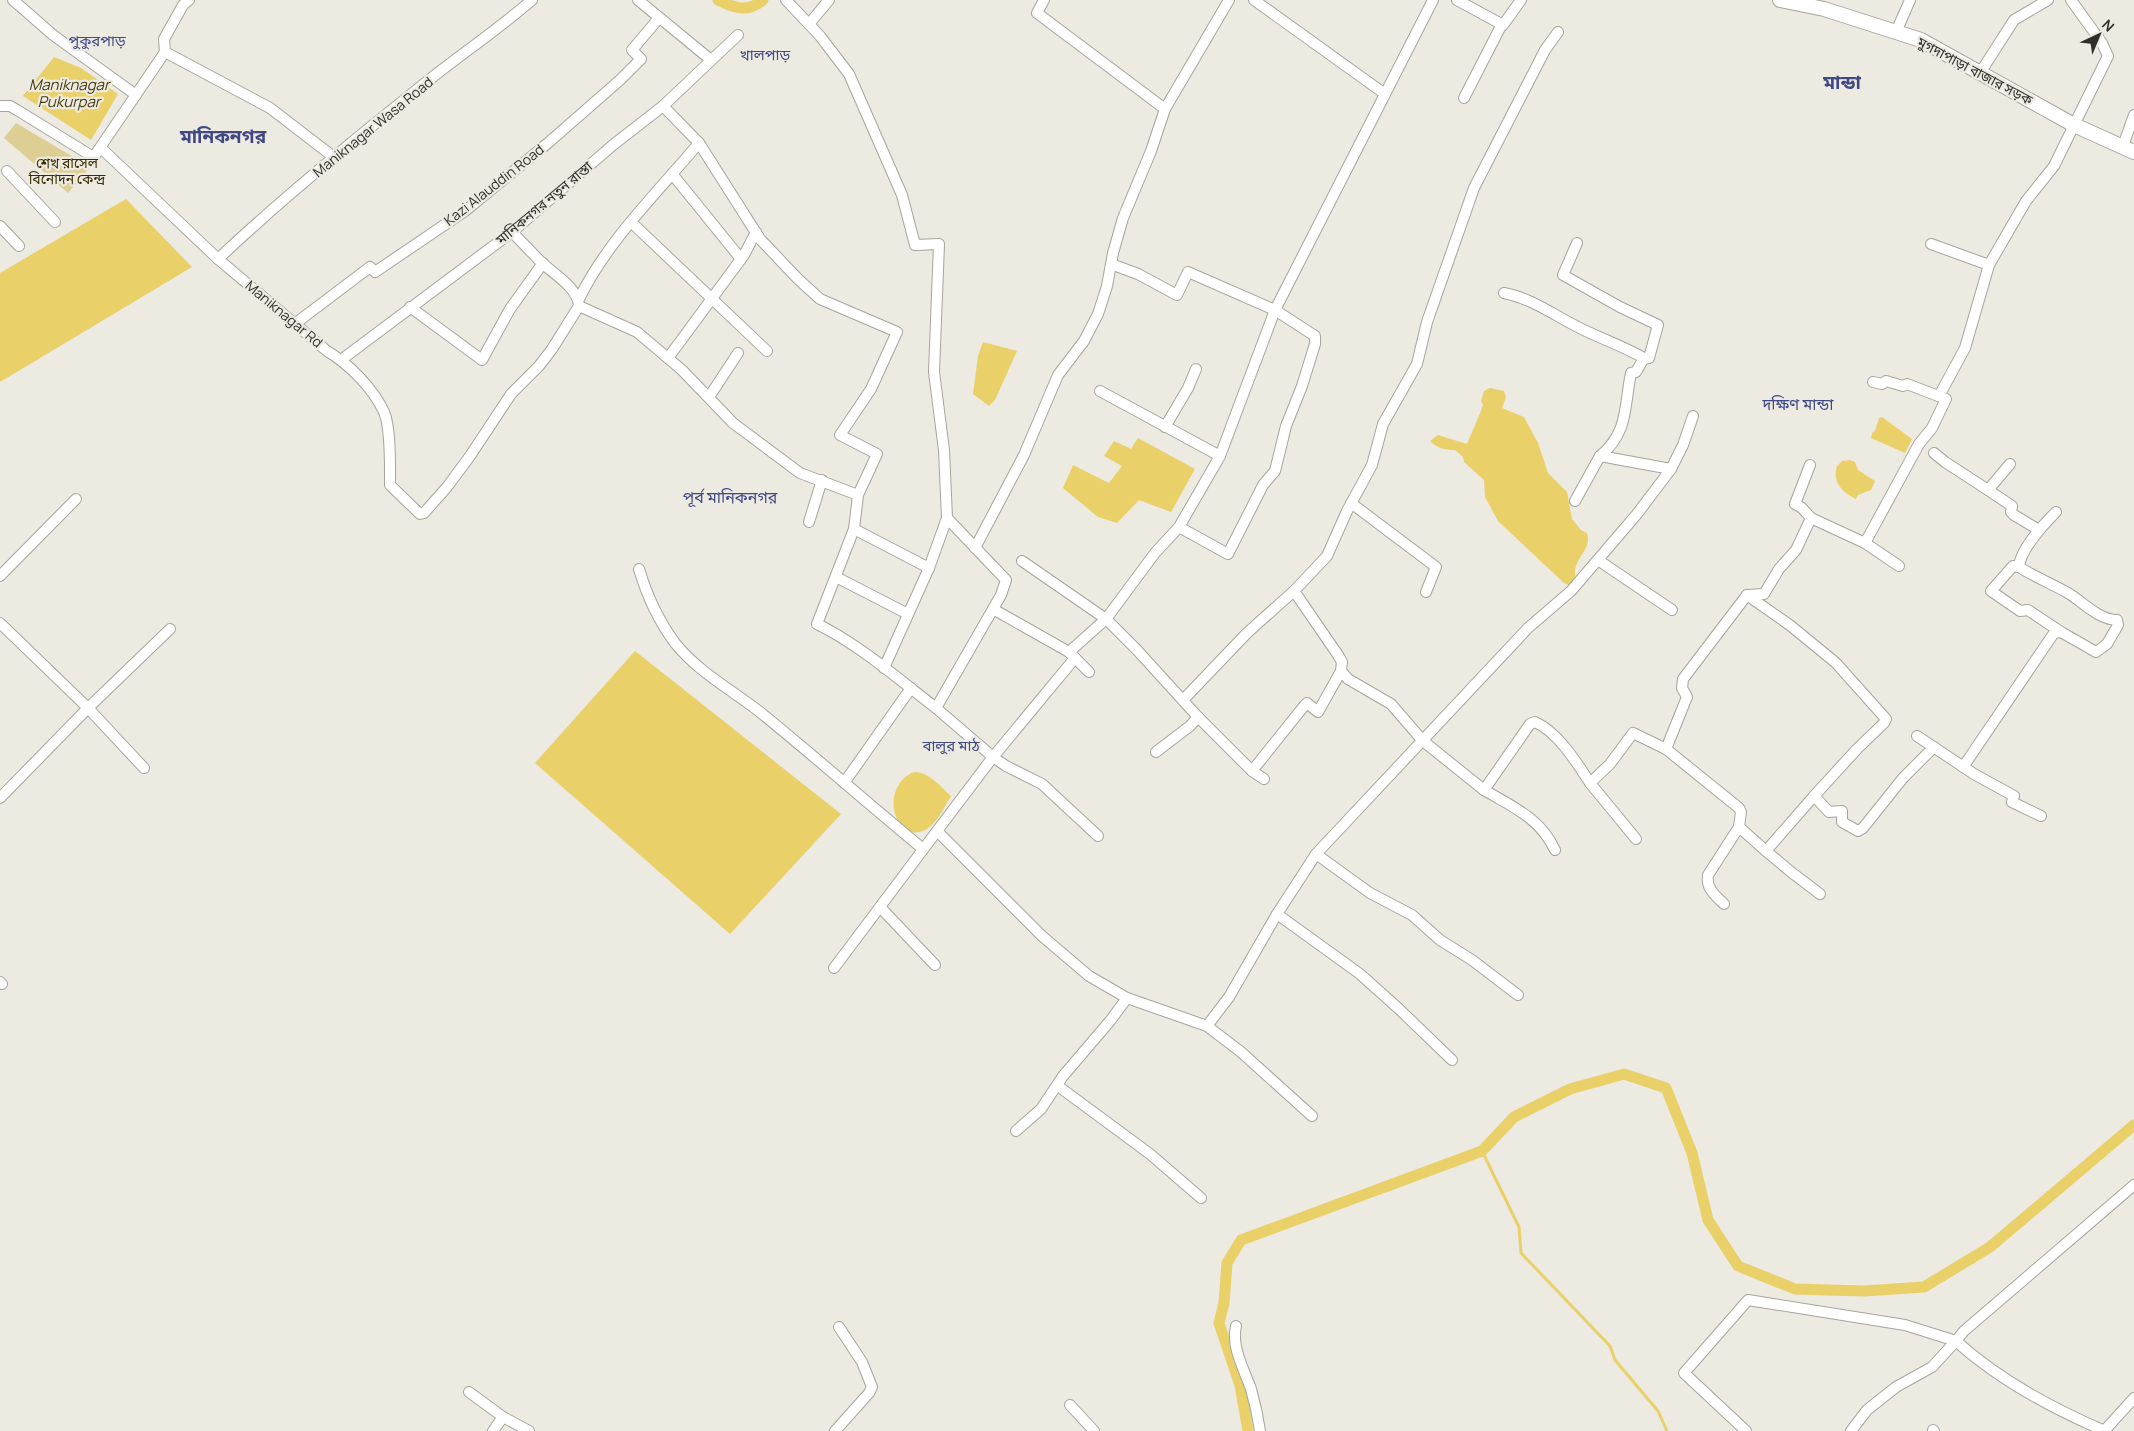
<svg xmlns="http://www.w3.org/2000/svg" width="2134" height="1431" viewBox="0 0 2134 1431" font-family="Manrope,'Noto Sans Bengali',sans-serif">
<rect width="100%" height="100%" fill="#eceae1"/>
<polygon fill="#ddcf93" points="16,123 90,167 68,193 4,138"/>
<g fill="#e9d069">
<polygon points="54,57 81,68 118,94 91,140 23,96"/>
<polygon points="126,199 192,267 0,382 0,273"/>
<polygon points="983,342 1017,351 995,400 989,406 973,394 978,356"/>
<path d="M1490 388 1504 391 1506 397 1502 408 1524 417 1538 443 1548 473 1567 492 1572 519 1581 530 1587 533C1592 548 1577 556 1575 570 1575 577 1576 579 1571 586L1564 583 1498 521 1485 497 1484 480 1464 462 1463 457 1455 450C1446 450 1436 448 1430 441L1438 435 1467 444 1481 411 1483 405 1481 401 1484 391Z"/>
<polygon points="1882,417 1912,439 1905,453 1871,438 1872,433 1875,431 1879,418"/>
<polygon points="1138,438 1195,469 1171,512 1139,500 1117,523 1098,517 1063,488 1073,465 1109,483 1122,466 1104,456 1114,441 1131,449"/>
<path d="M1850 460 1855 462 1858 470 1875 481 1871 490 1858 495 1856 499C1842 492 1832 482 1837 466L1842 461Z"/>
<polygon points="635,651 841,814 730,934 535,763"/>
<path d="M914 772C928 771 941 787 951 796 944 807 937 824 925 830 895 845 878 787 914 772Z"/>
</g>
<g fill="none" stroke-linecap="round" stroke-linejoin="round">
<polyline stroke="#e9d069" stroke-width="3" points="1482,1151 1519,1227 1521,1253 1610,1346 1615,1360 1658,1411 1667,1431"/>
<g stroke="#e9d069" stroke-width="11">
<path d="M718 0C733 8 749 13 763 0"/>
<polyline points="1248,1431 1240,1385 1219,1323 1224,1303 1227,1263 1241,1240 1482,1151 1514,1117 1570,1089 1624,1074 1666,1088 1692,1153 1708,1220 1738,1266 1795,1289 1864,1291 1924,1287 1990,1247 2134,1125"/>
</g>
<defs>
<g id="street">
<polyline points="13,0 53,35 136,95"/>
<polyline points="638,0 711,60"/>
<polyline points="786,0 820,36 849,74 902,195 915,245 939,244 934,372 944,450 947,518 1006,580 1001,595 936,708 993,757 937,831 1042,936 1089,976 1127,998 1207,1026 1229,997 1277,914 1316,854 1528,628 1571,591 1637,514 1671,469 1600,456 1575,501"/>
<polyline points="1044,0 1037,13 1165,109"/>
<polyline points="1254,0 1385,94"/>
<polyline points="1457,0 1503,25 1521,0"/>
<polyline points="809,24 829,0"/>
<polyline points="1896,32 1910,0"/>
<polyline points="165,52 270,108 335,158"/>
<polyline points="165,52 164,39 183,5 189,0"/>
<polyline points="1980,73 2014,20 2048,0"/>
<polyline points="1464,98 1502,24"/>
<polyline points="0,106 10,106 17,110 90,155 95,155 165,52"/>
<polyline points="663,106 699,143 760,239 798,279 820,299 897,332 871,389 840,435 877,454 858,495"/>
<polyline points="2123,146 2134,115"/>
<path d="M101 148 218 259 327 351C349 364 373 388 384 412 391 428 390 467 390 485L420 514 424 513 447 487 470 456 511 394 539 366 552 349 579 306"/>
<polyline points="7,171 55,222"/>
<polyline points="673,175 741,259"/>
<polyline points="631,222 767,351"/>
<polyline points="0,226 19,246"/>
<path d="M512 232C522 242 532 253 542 263 554 274 578 288 579 306L637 332 682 370 733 423 800 473 858 495 854 529 929 568 947 518"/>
<polyline points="1577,243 1563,275 1620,307 1658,325 1649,358 1643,359"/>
<polyline points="1931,244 1989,265"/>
<path d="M218 259C288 193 364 132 439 72 470 48 502 26 532 0"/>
<polyline points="1111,264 1138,274 1177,295 1188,272 1275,310 1315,336 1315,344 1302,386 1286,426 1275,471 1263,485 1228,554 1179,527"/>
<path d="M1504 293C1530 298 1551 313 1574 325 1596 337 1621 345 1644 358L1636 372 1631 373C1624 406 1629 432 1600 456"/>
<path d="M579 299C608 240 657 193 699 143"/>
<polyline points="410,307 482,360 510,309 543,263"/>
<polyline points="296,323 370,267 375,272 465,211 548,143 620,80 641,59 632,50 659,18"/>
<polyline points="668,358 744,255 756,232"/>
<polyline points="341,360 512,232 613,145 663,106 738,35"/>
<polyline points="1100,391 1220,456"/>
<polyline points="1939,396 1965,348 1989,265 2026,201 2054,166 2108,56 2102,43 2071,0"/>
<polyline points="709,397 738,353"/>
<polyline points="1165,427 1188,388 1196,369"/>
<polyline points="1934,453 1945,462 1988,490"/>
<polyline points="2010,464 1988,490 2012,506 2011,512 2014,515 2039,530"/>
<polyline points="1810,465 1795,504 1802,508 1811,518"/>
<polyline points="1671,469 1683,445 1693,416"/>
<polyline points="1351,503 1436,567 1426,592"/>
<polyline points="809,522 822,480"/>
<path d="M854 529 817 624C857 643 901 681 936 708"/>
<polyline points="1865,543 1899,566"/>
<polyline points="975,548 1024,455 1058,375 1084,341 1098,314 1107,286 1113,253 1123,218 1151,151 1165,109 1229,0"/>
<polyline points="1598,560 1672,610"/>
<polyline points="1022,561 1106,619 1137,650 1198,717 1252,771 1264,779"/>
<polyline points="2019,567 2013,566 1991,591 2020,611 2028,610 2061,632"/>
<path d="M639 569C647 596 658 620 675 643 698 672 732 690 760 712 815 757 869 804 923 849"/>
<polyline points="0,576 76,499"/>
<polyline points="836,577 908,614"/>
<polyline points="1747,595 1791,626 1836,663 1886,719 1884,723 1857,749 1814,796 1829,812 1842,811 1842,822 1858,831 1863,828 1903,778 1934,747"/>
<polyline points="993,609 1069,652 1089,672"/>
<polyline points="0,623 88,708 144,768"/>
<polyline points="1069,652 1106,619 1155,553 1179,527 1220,456 1275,310 1433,0"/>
<polyline points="1075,658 993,757 1006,766 1042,784 1098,836"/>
<polyline points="884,668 929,568"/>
<polyline points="1341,671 1342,662 1338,655 1294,591 1327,556 1347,511 1372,465 1383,424 1417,364 1427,322 1474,188 1545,50 1558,32"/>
<polyline points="1183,700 1247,633 1294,591"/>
<polyline points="1917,736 1974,774 2014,796 2012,802 2041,816"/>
<path d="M1666 749 1739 808 1741 812 1739 827 1708 875C1706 889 1715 895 1724 904"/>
<polyline points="1156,752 1190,726 1198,717"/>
<path d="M1963 767 2054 633 2061 632 2096 652 2107 644 2118 625 2117 620C2099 620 2083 602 2068 593 2052 584 2035 577 2019 567 2020 550 2044 524 2056 512"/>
<path d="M1252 771 1304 706 1307 703 1318 712 1341 671 1348 679 1391 704 1423 741 1484 790 1530 724 1535 722C1558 732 1577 763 1590 783L1610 764 1633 733 1666 749 1687 697 1682 688 1683 679 1747 595 1764 594 1779 569 1796 550 1811 518 1865 543 1919 444 1932 428 1946 399 1907 384 1903 386 1886 381 1882 384 1873 382"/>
<polyline points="844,783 911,688"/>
<polyline points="1590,783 1636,839"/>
<path d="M1484 790C1513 807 1540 818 1555 850"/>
<polyline points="1814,796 1766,851 1791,872 1820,894"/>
<polyline points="0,798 88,708 170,629"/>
<polyline points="1739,827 1766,851"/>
<polyline points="1316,854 1370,893 1412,915 1440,940 1472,960 1518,995"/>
<polyline points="880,907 935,965"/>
<polyline points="1277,914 1360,974 1399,1009 1452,1060"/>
<polyline points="834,968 937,831"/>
<polyline points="0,982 2,984"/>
<polyline points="1207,1026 1241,1052 1312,1116"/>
<polyline points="1058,1086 1150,1154 1201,1198"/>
<polyline points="1016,1131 1041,1109 1063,1076 1110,1021 1127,998"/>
<path d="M1236 1326C1231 1347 1244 1369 1251 1389 1255 1403 1258 1417 1260 1431"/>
<polyline points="469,1392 503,1417 529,1431"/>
<polyline points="1070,1405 1094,1431"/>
<polyline points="1933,1430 1934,1431"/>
<polyline points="493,1431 503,1417"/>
<polyline points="835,1431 869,1393 872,1387 862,1362 839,1327"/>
<polyline points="1746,1431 1684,1373 1748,1300 1905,1325 1956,1341 1932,1367 1896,1387 1867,1410 1851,1431"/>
<polyline points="2104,1431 2134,1398"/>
<path d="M2105 1431C2051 1408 1999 1380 1956 1341L1964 1331 2134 1185"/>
</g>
<polyline id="secondary" points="1780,0 1824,9 1921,40 2074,125 2134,152"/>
</defs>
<use href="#street" stroke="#a6a59d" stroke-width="12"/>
<use href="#secondary" stroke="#a6a59d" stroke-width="16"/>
<use href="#street" stroke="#fff" stroke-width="10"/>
<use href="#secondary" stroke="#fff" stroke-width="14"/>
</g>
<g text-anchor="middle" stroke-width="4.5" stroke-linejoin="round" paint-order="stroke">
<g font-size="14" fill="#2f2e2b" stroke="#eceae1">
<text transform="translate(1975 71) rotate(28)" y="5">মুগদাপাড়া বাজার সড়ক</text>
<text transform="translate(373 127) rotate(-39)" y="5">Maniknagar Wasa Road</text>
<text transform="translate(494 185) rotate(-38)" y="5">Kazi Alauddin Road</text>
<text transform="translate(544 203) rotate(-40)" y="5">মানিকনগর নতুন রাস্তা</text>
<text transform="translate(284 314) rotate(40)" y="5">Maniknagar Rd</text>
</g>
<g font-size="14" fill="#382e00" stroke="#eceae1">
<text x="67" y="168">শেখ রাসেল<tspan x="67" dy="16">বিনোদন কেন্দ্র</tspan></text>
</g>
<g font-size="15" fill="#414985" stroke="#eceae1">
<text x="97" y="46">পুকুরপাড়</text>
<text x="765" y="60">খালপাড়</text>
<text x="951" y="751">বালুর মাঠ</text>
</g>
<g font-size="15" font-style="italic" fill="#463b0f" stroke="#eceae1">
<text x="69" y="90">Maniknagar<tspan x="69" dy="17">Pukurpar</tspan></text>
</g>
<g font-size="16" fill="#414985" stroke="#eceae1">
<text x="1798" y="410">দক্ষিণ মান্ডা</text>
<text x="730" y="503">পূর্ব মানিকনগর</text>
</g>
<g font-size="19" font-weight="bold" fill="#414985" stroke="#eceae1">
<text x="1842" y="89">মান্ডা</text>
<text x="223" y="143">মানিকনগর</text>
</g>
</g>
<g transform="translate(2099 35) rotate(44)" stroke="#eceae1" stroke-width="4" paint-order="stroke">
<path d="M0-4L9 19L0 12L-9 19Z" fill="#2f2e2b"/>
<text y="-8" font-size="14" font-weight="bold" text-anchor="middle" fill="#2f2e2b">N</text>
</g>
</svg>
